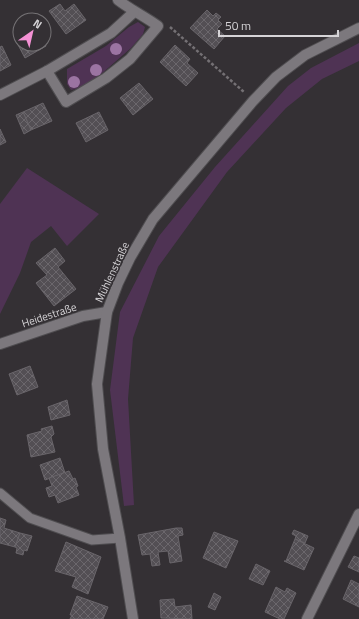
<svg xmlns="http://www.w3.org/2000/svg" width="359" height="619" viewBox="0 0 359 619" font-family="'Titillium Web',sans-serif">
<defs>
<pattern id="building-cross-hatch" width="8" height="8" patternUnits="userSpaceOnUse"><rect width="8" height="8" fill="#534f54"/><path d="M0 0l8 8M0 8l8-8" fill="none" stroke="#6b676c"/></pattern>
</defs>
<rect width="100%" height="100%" fill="#343034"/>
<g fill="#4f3354">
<polygon points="138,22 145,27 143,34 131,48 100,75 80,88 71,90 67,84 67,69 106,46 129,27"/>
<polygon points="359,43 359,61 322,79 286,108 227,172 158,267 133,338 128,399 134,505 124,506 110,390 120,312 159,236 215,167 288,86 311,68"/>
<polygon points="27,168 99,214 67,246 51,226 31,242 20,273 0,314 0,204"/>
</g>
<g fill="url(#building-cross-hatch)" stroke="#69656a">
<polygon points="60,4 65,11 74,4 86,20 66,34 49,11"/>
<polygon points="207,10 213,16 216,13 221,17 218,20 222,24 217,29 225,36 214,49 190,28"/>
<polygon points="20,38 20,44 44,44 44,42 46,46 25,58 16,41"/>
<polygon points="175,45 190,59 187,63 198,73 186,86 160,62"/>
<polygon points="2,46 11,65 0,71 0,47"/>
<polygon points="139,83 153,99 133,115 120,98"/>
<polygon points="43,103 52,121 31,130 23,112"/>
<polygon points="23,112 31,130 24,134 16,115"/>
<polygon points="99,112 108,130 86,142 76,123"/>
<polygon points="0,129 6,142 0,145"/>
<polygon points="55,248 65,261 58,267 76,289 54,306 36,283 47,275 36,263"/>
<polygon points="30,366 38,387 17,395 9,374"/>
<polygon points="67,400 70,415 51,420 48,407"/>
<polygon points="52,426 54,434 51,437 55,452 31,457 27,435 42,431 41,429"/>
<polygon points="60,458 65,473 45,480 40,465"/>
<polygon points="69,471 73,479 75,478 78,486 76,487 79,495 58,503 55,495 49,497 46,488 52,486 49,478"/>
<polygon points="0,518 6,520 4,528 20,533 15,547 0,543"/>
<polygon points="176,528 182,528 183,535 178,536 182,561 170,563 168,551 158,552 160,565 152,566 150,554 142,555 138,535"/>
<polygon points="294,530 308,536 305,543 295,539 296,536 292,534"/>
<polygon points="214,532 238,541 226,568 203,558"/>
<polygon points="20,533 32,536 27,551 24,550 23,555 16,553 17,548 15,547"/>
<polygon points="295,539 314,548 304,570 284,561 286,561"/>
<polygon points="66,542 101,557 88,594 72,587 76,577 55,571"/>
<polygon points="354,556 359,558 359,572 348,567"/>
<polygon points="256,564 270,571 263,585 249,579"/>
<polygon points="351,580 359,584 359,607 343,599"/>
<polygon points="276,587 285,592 287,588 296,593 284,619 280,619 265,612"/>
<polygon points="214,593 221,597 215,610 208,607"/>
<polygon points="77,596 108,607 103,619 70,619 72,615 70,615"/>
<polygon points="174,599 175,607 191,605 192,619 161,618 160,600"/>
</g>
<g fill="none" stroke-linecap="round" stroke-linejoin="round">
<defs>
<polyline id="service" points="0,493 30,518 92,540 120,538"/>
<g id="minor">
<path d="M47 71 66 102 106 78 130 59 158 26C144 16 131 10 118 0"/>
<polyline points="0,95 47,71 111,33 134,12"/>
<polyline points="0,344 83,316 107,312"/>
<polyline points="307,619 359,514"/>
</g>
<polyline id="tertiary" points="133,619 120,538 103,449 97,384 107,312 118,283 130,258 153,219 253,101 276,77 305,55 359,28"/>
</defs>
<use href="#service" stroke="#4f4d50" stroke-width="11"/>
<use href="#minor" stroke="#4f4d50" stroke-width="12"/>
<use href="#tertiary" stroke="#4f4d50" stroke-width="12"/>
<polyline stroke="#747074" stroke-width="2.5" stroke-dasharray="3 2" stroke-linecap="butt" points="170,27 244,92"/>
<use href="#service" stroke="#7c787d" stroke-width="9"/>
<use href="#minor" stroke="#7c787d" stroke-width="10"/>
<use href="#tertiary" stroke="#7c787d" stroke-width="10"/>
</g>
<g fill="#9b74a2">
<circle cx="116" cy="49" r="6"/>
<circle cx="96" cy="70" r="6"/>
<circle cx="74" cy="82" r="6"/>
</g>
<g text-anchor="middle" stroke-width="3.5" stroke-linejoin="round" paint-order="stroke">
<g font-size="11" fill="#d6d4d7" stroke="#343034">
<text transform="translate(112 272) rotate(-65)" y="4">Mühlenstraße</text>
<text transform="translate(49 315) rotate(-18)" y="4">Heidestraße</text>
</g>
</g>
<g transform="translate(32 32) rotate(34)"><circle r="19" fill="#343034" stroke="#757275"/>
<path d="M0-3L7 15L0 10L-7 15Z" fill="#f491d4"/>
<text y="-6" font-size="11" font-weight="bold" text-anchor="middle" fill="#d6d4d7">N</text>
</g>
<path d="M219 30v6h119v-6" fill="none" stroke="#d6d4d7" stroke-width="2"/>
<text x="225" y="30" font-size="12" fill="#d6d4d7" stroke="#343034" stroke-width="3" paint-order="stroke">50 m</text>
</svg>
